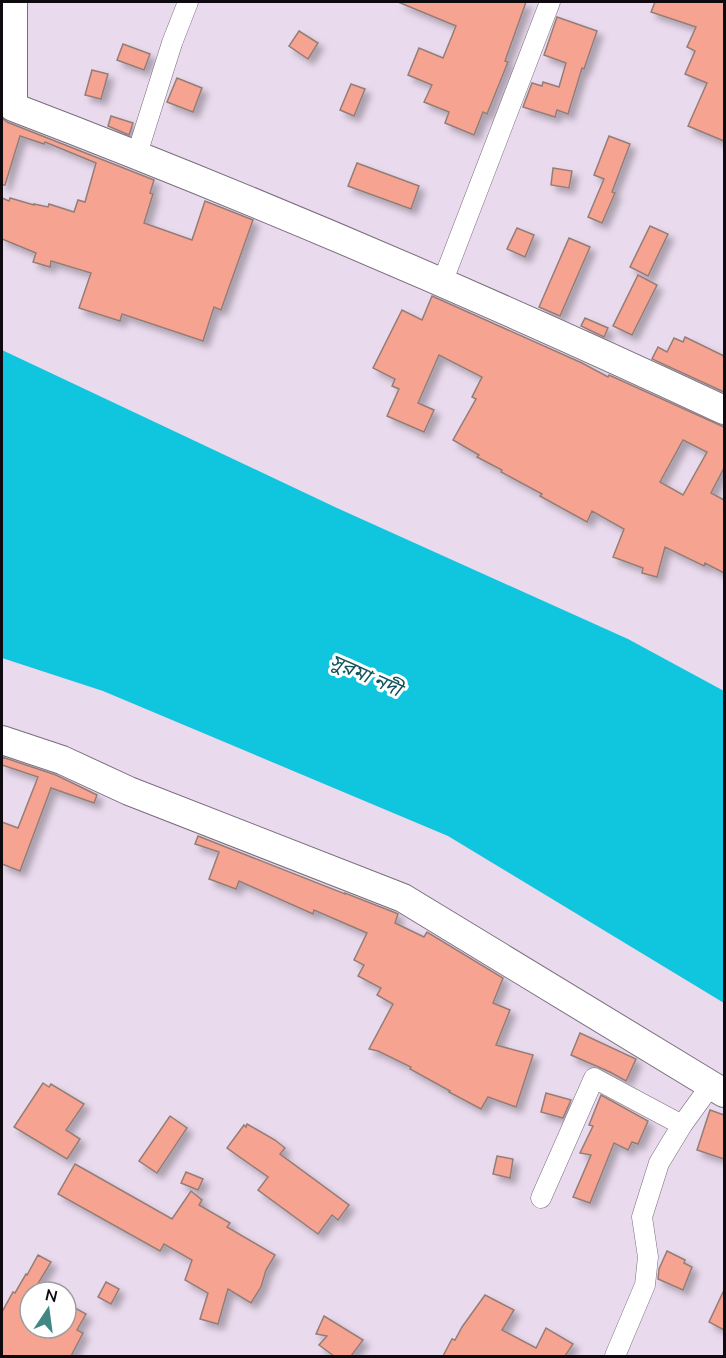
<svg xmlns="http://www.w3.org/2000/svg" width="726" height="1358" viewBox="0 0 726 1358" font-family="Mulish,'Noto Sans Bengali',sans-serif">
<defs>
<filter id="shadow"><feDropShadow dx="5.5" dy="5.5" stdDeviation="3" flood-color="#0004"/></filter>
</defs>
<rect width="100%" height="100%" fill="#e9daed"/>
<polygon fill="#10c6de" points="2,350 337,508 628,639 724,691 724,1003 448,836 103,691 2,658"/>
<g fill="#f7a391" stroke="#947d77" stroke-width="1.5" fill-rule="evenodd" filter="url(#shadow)">
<polygon points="398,2 526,2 505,61 508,62 487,114 483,112 474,135 445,123 449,112 424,102 432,85 408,75 419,48 443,58 456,26"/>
<polygon points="655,2 724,2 724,141 688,126 707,83 685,74 695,51 687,47 696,27 651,12"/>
<polygon points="557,17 597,31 584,69 582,68 568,114 557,110 555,117 523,107 532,83 542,86 543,82 559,87 566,63 544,55"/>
<polygon points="299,31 318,43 308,59 289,46"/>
<polygon points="123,44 150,54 144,70 117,60"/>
<polygon points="92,70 108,74 101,99 85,95"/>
<polygon points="177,78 202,88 193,112 167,102"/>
<polygon points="351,84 365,89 354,116 340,110"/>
<polygon points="111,116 133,123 129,135 108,126"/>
<polygon points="2,118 7,122 154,180 150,193 153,194 144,223 192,240 205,201 253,220 221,310 214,307 203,341 122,314 120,321 79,308 91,273 51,261 50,267 33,262 36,253 2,239 2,198 9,201 10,198 34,205 34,204 48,207 49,204 74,212 78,200 85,202 96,163 45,142 44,144 20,136 5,185 2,185"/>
<polygon points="609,136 630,144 612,192 615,193 602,223 588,217 604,179 594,175"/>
<polygon points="357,163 419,186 411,209 348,186"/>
<polygon points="553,168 572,171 569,188 551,185"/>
<polygon points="650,226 668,234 648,276 630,267"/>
<polygon points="517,228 534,235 525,257 507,249"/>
<polygon points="569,238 590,247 560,316 539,307"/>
<polygon points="638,275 657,285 632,335 613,326"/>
<path d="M432 296 582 363 608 377 609 375 724 427V468L711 493 724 500V573L705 563 704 566 665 547 657 577 642 573 643 568 613 557 624 529 592 511 587 522 540 496 542 494 501 472 502 470 477 457 479 455 453 440 476 399 472 397 482 377 439 355 418 403 434 410 424 432 387 416 399 389 392 386 395 379 373 368 402 310 422 320ZM683 440 707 452 683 495 660 482Z"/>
<polygon points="585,318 608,328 604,337 581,326"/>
<polygon points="685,337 724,356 724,392 652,359 658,347 667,352 674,338 683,342"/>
<polygon points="2,757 56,775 97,795 94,803 51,788 20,871 2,864 2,822 18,828 38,777 2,765"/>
<polygon points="198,836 345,894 345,893 396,913 398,914 395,923 424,937 427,932 503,978 493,1003 510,1010 496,1045 533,1055 516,1107 488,1097 481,1109 449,1092 450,1091 410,1069 411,1067 378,1051 369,1049 393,1004 377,995 381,988 358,976 364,965 354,960 367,933 314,910 313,914 239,881 236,889 209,879 219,852 195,844"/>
<polygon points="580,1033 636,1059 626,1081 610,1072 571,1055"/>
<polygon points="43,1083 49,1087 51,1084 84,1104 66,1130 80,1139 67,1159 14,1127"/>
<polygon points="546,1093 571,1100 563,1118 541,1112"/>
<polygon points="601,1095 648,1121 638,1144 632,1142 628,1150 614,1143 590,1203 573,1197 591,1155 580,1153 593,1126 589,1125"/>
<polygon points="710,1110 724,1115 724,1159 697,1150"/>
<polygon points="170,1116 187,1128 157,1173 139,1161"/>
<polygon points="247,1124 275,1140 285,1148 280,1154 349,1205 338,1220 332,1215 318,1234 258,1190 268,1177 227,1148 244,1125 246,1127"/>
<polygon points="497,1156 513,1159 510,1178 493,1174"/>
<polygon points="75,1164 172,1219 191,1191 202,1200 199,1205 230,1223 227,1227 275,1255 266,1270 261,1287 251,1303 228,1289 218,1324 200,1319 208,1293 185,1280 192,1260 164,1244 160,1251 58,1194"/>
<polygon points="186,1172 203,1179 198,1190 181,1183"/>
<polygon points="667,1251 685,1260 684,1263 692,1267 683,1290 658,1279 659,1269"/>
<polygon points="38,1255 51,1262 33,1292 30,1292 30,1328 66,1328 66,1303 86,1314 77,1330 83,1333 71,1356 2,1356 2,1312 13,1292 15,1293 26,1274 27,1275"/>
<polygon points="106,1282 119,1289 111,1304 98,1297"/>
<polygon points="724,1290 724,1330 709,1322"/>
<polygon points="485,1295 514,1310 502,1330 536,1348 546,1328 573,1344 565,1356 443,1356 452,1339 455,1340 462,1327"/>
<polygon points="324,1316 363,1340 351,1356 334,1356 319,1345 327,1336 316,1334"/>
</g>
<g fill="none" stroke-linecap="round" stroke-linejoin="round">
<defs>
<g id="street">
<polyline points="137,154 172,43 188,2"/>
<polyline points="442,283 550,2"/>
<polyline points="541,1198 594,1078 682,1125"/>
<polyline points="615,1356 645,1285 648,1257 642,1217 659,1163 682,1125 711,1085"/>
</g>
<g id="secondary">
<path d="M13 2V107C254 199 491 301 724 410"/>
<polyline points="2,740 62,760 129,791 403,898 724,1093"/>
</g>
</defs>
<use href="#street" stroke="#7a6d7e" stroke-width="21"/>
<use href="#secondary" stroke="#7a6d7e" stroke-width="30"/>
<use href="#street" stroke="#fff" stroke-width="20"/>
<use href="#secondary" stroke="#fff" stroke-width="28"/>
</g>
<g text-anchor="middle" stroke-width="6" stroke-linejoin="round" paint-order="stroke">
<g font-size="20" font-style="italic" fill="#12535d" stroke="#fff">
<text transform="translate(366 675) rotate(24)" y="7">সুরমা নদী</text>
</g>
</g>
<rect width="726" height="1358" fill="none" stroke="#0e0a10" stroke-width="6"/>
<g transform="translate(48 1310) rotate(13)"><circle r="28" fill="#ffffff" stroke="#9f9d9f" stroke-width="1.5"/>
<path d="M0-4.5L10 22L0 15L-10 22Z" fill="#418885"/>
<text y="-9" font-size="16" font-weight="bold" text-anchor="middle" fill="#0e0a10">N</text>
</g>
</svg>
